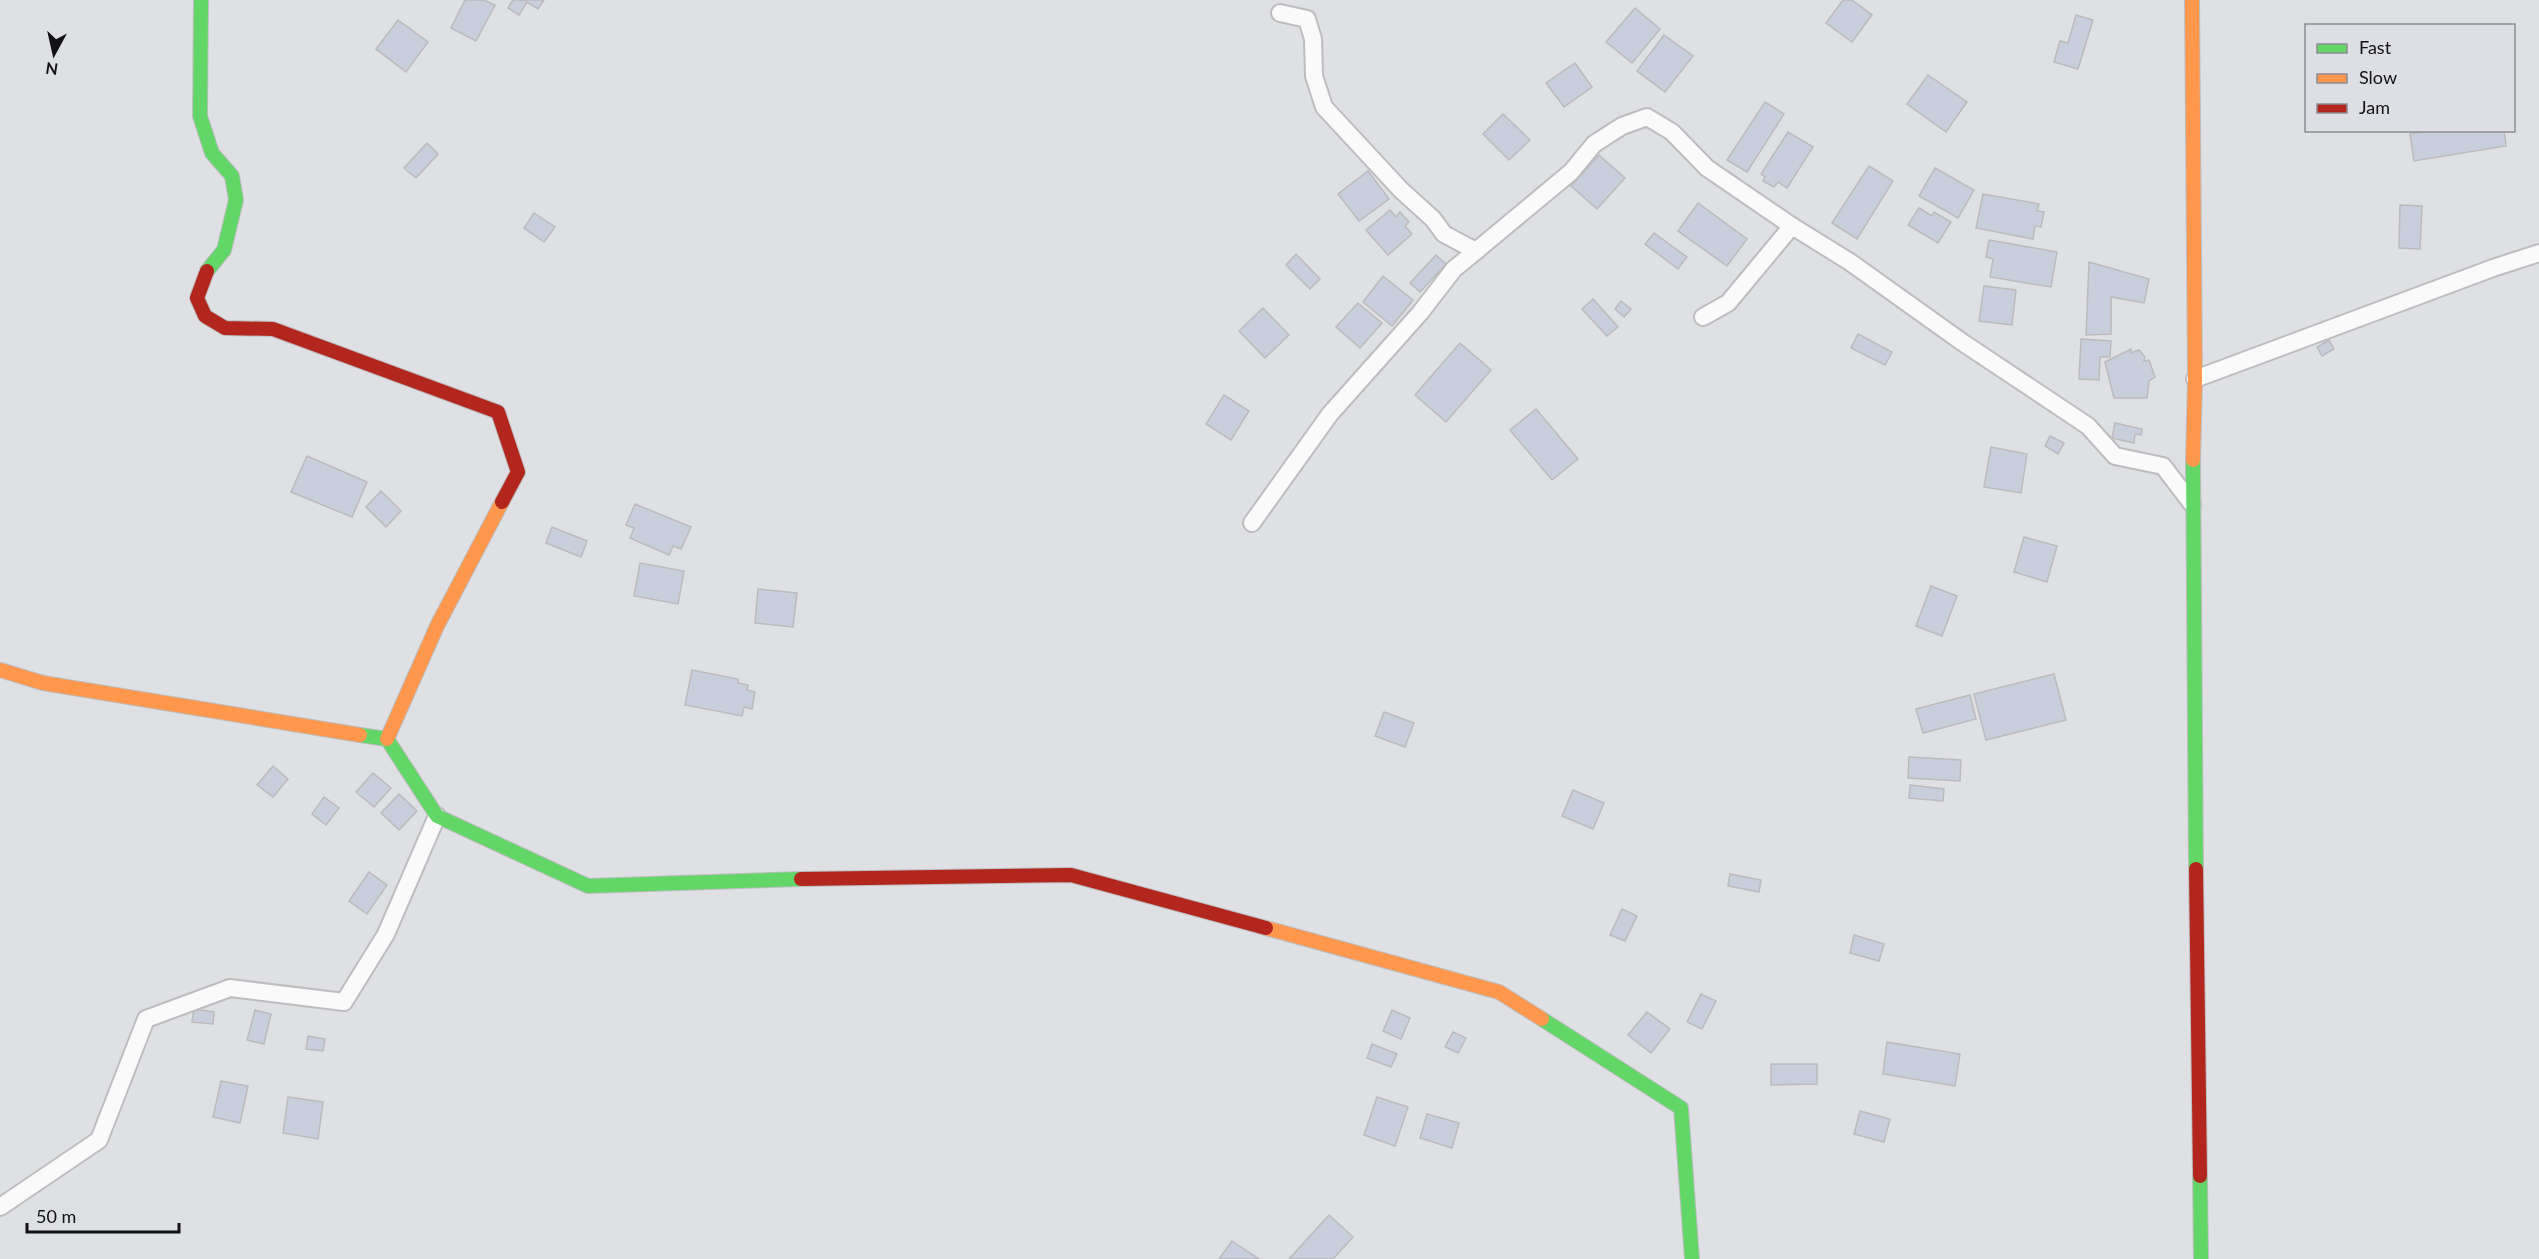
<svg xmlns="http://www.w3.org/2000/svg" width="2539" height="1259" viewBox="0 0 2539 1259" font-family="Lato,sans-serif">
<rect width="100%" height="100%" fill="#dfe0e3"/>
<g fill="#c9cedc" stroke="#bbbbbe" stroke-width="1.5">
<polygon points="465,0 484,0 495,5 476,41 451,28"/>
<polygon points="513,0 544,0 538,9 527,2 519,15 508,8"/>
<polygon points="1843,0 1852,0 1872,15 1852,42 1826,23"/>
<polygon points="1635,8 1660,29 1632,63 1606,42"/>
<polygon points="2076,15 2093,20 2078,69 2054,62 2060,41 2068,43"/>
<polygon points="398,20 428,42 406,72 376,49"/>
<polygon points="1664,35 1693,56 1665,92 1637,71"/>
<polygon points="1575,63 1592,87 1564,107 1546,83"/>
<polygon points="1928,75 1967,102 1946,132 1907,104"/>
<polygon points="1765,102 1784,114 1747,172 1727,160"/>
<polygon points="1503,114 1530,140 1509,160 1483,134"/>
<polygon points="2434,130 2504,130 2506,146 2414,161 2410,134"/>
<polygon points="1788,132 1813,147 1787,188 1778,182 1774,187 1763,181 1765,177 1761,174"/>
<polygon points="427,143 438,154 416,178 404,168"/>
<polygon points="1599,155 1625,178 1597,209 1571,186"/>
<polygon points="1869,166 1893,181 1857,239 1832,223"/>
<polygon points="1935,168 1974,190 1958,218 1919,196"/>
<polygon points="1368,171 1389,199 1359,221 1338,194"/>
<polygon points="1983,194 2039,204 2037,211 2044,212 2041,227 2035,226 2033,239 1976,228"/>
<polygon points="1698,203 1747,239 1727,266 1678,231"/>
<polygon points="2400,205 2422,206 2420,249 2399,248"/>
<polygon points="1919,208 1932,216 1934,212 1951,222 1938,243 1908,225"/>
<polygon points="1390,210 1396,217 1400,212 1409,222 1405,226 1412,234 1388,255 1366,230"/>
<polygon points="534,213 555,227 544,242 524,228"/>
<polygon points="1654,233 1687,257 1678,269 1645,244"/>
<polygon points="1989,240 2057,252 2051,287 1990,277 1993,259 1986,257"/>
<polygon points="1296,254 1320,279 1310,289 1286,265"/>
<polygon points="1436,255 1446,264 1420,292 1410,283"/>
<polygon points="2089,262 2149,279 2144,303 2111,297 2111,334 2086,335"/>
<polygon points="1383,276 1413,300 1392,326 1363,302"/>
<polygon points="1984,286 2016,290 2012,325 1979,321"/>
<polygon points="1593,299 1618,327 1607,336 1582,309"/>
<polygon points="1621,301 1631,309 1624,317 1615,309"/>
<polygon points="1358,303 1382,323 1360,348 1336,327"/>
<polygon points="1263,308 1289,335 1265,358 1239,331"/>
<polygon points="1858,334 1892,352 1885,365 1851,348"/>
<polygon points="2081,339 2111,341 2110,357 2100,357 2099,380 2079,379"/>
<polygon points="2329,340 2334,349 2322,356 2317,347"/>
<polygon points="1460,343 1491,370 1446,422 1415,395"/>
<polygon points="2131,349 2131,353 2139,350 2145,357 2144,361 2149,360 2155,377 2149,381 2147,398 2114,398 2105,362"/>
<polygon points="1224,395 1249,411 1231,440 1206,424"/>
<polygon points="1536,409 1578,459 1552,480 1510,430"/>
<polygon points="2115,423 2142,429 2141,435 2135,434 2134,443 2112,438"/>
<polygon points="2050,436 2064,443 2058,454 2045,446"/>
<polygon points="1991,447 2027,454 2021,493 1984,487"/>
<polygon points="307,456 367,482 352,517 291,492"/>
<polygon points="381,491 401,511 386,527 366,507"/>
<polygon points="635,504 691,527 681,549 673,546 669,555 630,538 634,528 626,525"/>
<polygon points="552,527 587,541 581,557 546,543"/>
<polygon points="2024,537 2057,546 2047,582 2014,572"/>
<polygon points="640,563 684,571 678,604 634,596"/>
<polygon points="1931,586 1957,596 1942,636 1916,626"/>
<polygon points="758,589 797,593 793,627 755,623"/>
<polygon points="692,670 738,679 738,683 748,685 747,690 755,692 752,709 744,707 742,716 685,705"/>
<polygon points="2054,674 2066,720 1986,740 1974,694"/>
<polygon points="1970,695 1976,719 1923,733 1916,709"/>
<polygon points="1384,712 1414,723 1405,747 1375,736"/>
<polygon points="1909,757 1961,760 1960,781 1908,778"/>
<polygon points="273,766 288,779 273,797 257,785"/>
<polygon points="373,773 391,788 374,807 356,792"/>
<polygon points="1910,785 1944,789 1943,801 1909,798"/>
<polygon points="1573,790 1604,803 1593,829 1562,816"/>
<polygon points="399,794 417,811 399,830 381,813"/>
<polygon points="324,797 339,808 326,825 312,814"/>
<polygon points="369,872 387,885 367,914 349,901"/>
<polygon points="1730,874 1761,880 1759,892 1728,886"/>
<polygon points="1622,909 1637,916 1625,941 1610,935"/>
<polygon points="1854,935 1884,944 1879,961 1850,953"/>
<polygon points="1701,994 1716,1001 1702,1029 1687,1022"/>
<polygon points="194,1009 214,1012 213,1024 192,1022"/>
<polygon points="255,1010 271,1014 264,1044 247,1040"/>
<polygon points="1392,1010 1410,1018 1401,1039 1383,1031"/>
<polygon points="1647,1012 1670,1029 1651,1053 1628,1035"/>
<polygon points="1453,1032 1466,1038 1458,1053 1445,1047"/>
<polygon points="308,1036 325,1039 323,1051 306,1049"/>
<polygon points="1887,1042 1960,1054 1955,1086 1883,1074"/>
<polygon points="1372,1044 1397,1054 1391,1067 1367,1058"/>
<polygon points="1771,1064 1817,1064 1817,1084 1771,1085"/>
<polygon points="221,1081 248,1086 240,1123 213,1117"/>
<polygon points="288,1097 323,1102 318,1139 283,1133"/>
<polygon points="1377,1097 1408,1107 1395,1146 1364,1135"/>
<polygon points="1860,1111 1890,1119 1884,1142 1854,1134"/>
<polygon points="1427,1114 1459,1123 1452,1148 1420,1138"/>
<polygon points="1329,1215 1353,1237 1333,1259 1289,1259"/>
<polygon points="1232,1241 1259,1259 1219,1259"/>
</g>
<g fill="none" stroke-linecap="round" stroke-linejoin="round">
<defs>
<g id="street">
<polyline points="1280,13 1307,19 1313,39 1314,76 1324,107 1401,190 1433,219 1444,234 1476,251 1571,172 1594,144 1622,126 1647,117 1672,132 1707,168 1792,226 1728,303 1703,317"/>
<polyline points="1792,226 1850,262 1962,342 2088,426 2115,456 2163,466 2192,504"/>
<polyline points="2195,379 2493,268 2539,253"/>
<polyline points="1252,523 1330,414 1420,313 1454,269 1476,251"/>
<polyline points="0,1207 99,1140 146,1019 230,988 344,1002 386,934 437,816"/>
</g>
<g id="fast">
<polyline points="201,0 200,116 212,153 232,176 236,200 224,250 207,271"/>
<polyline points="2193,460 2196,869"/>
<polyline points="360,735 387,739 437,816 588,886 801,879"/>
<polyline points="1542,1019 1681,1108 1692,1259"/>
<polyline points="2200,1176 2201,1259"/>
</g>
<g id="slow">
<polyline points="2192,0 2195,379 2193,460"/>
<polyline points="0,670 43,683 360,735"/>
<polyline points="387,739 437,626 502,502"/>
<polyline points="1266,928 1499,992 1542,1019"/>
</g>
<g id="jam">
<polyline points="207,271 197,298 205,316 225,328 273,329 498,412 518,472 502,502"/>
<polyline points="2196,869 2200,1176"/>
<polyline points="801,879 1071,875 1266,928"/>
</g>
</defs>
<use href="#street" stroke="#bdbdbf" stroke-width="20"/>
<use href="#fast" stroke="#bdbdbf" stroke-width="16"/>
<use href="#slow" stroke="#bdbdbf" stroke-width="16"/>
<use href="#jam" stroke="#bdbdbf" stroke-width="16"/>
<use href="#street" stroke="#fafafb" stroke-width="16"/>
<use href="#fast" stroke="#63d668" stroke-width="14"/>
<use href="#slow" stroke="#ff974d" stroke-width="14"/>
<use href="#jam" stroke="#b3261e" stroke-width="14"/>
</g>
<rect x="2305" y="24" width="210" height="108" fill="#dddfe5" stroke="#8c8d91" stroke-width="1.5"/>
<rect x="2317" y="44" width="30" height="9" fill="#63d668" stroke="#8c8d91" stroke-width="1.5"/>
<text x="2359" y="54" font-size="18" fill="#121214">Fast</text>
<rect x="2317" y="74" width="30" height="9" fill="#ff974d" stroke="#8c8d91" stroke-width="1.5"/>
<text x="2359" y="84" font-size="18" fill="#121214">Slow</text>
<rect x="2317" y="104" width="30" height="9" fill="#b3261e" stroke="#8c8d91" stroke-width="1.5"/>
<text x="2359" y="114" font-size="18" fill="#121214">Jam</text>
<g transform="translate(54 54) rotate(188)" stroke="#dddfe5" stroke-width="4.5" paint-order="stroke">
<path d="M0-4.5L10 22L0 15L-10 22Z" fill="#121214"/>
<text y="-9" font-size="16" font-weight="bold" text-anchor="middle" fill="#121214">N</text>
</g>
<path d="M27 1223v9h152v-9" fill="none" stroke="#121214" stroke-width="3"/>
<text x="36" y="1223" font-size="18" fill="#121214" stroke="#dddfe5" stroke-width="4.5" paint-order="stroke">50 m</text>
</svg>
